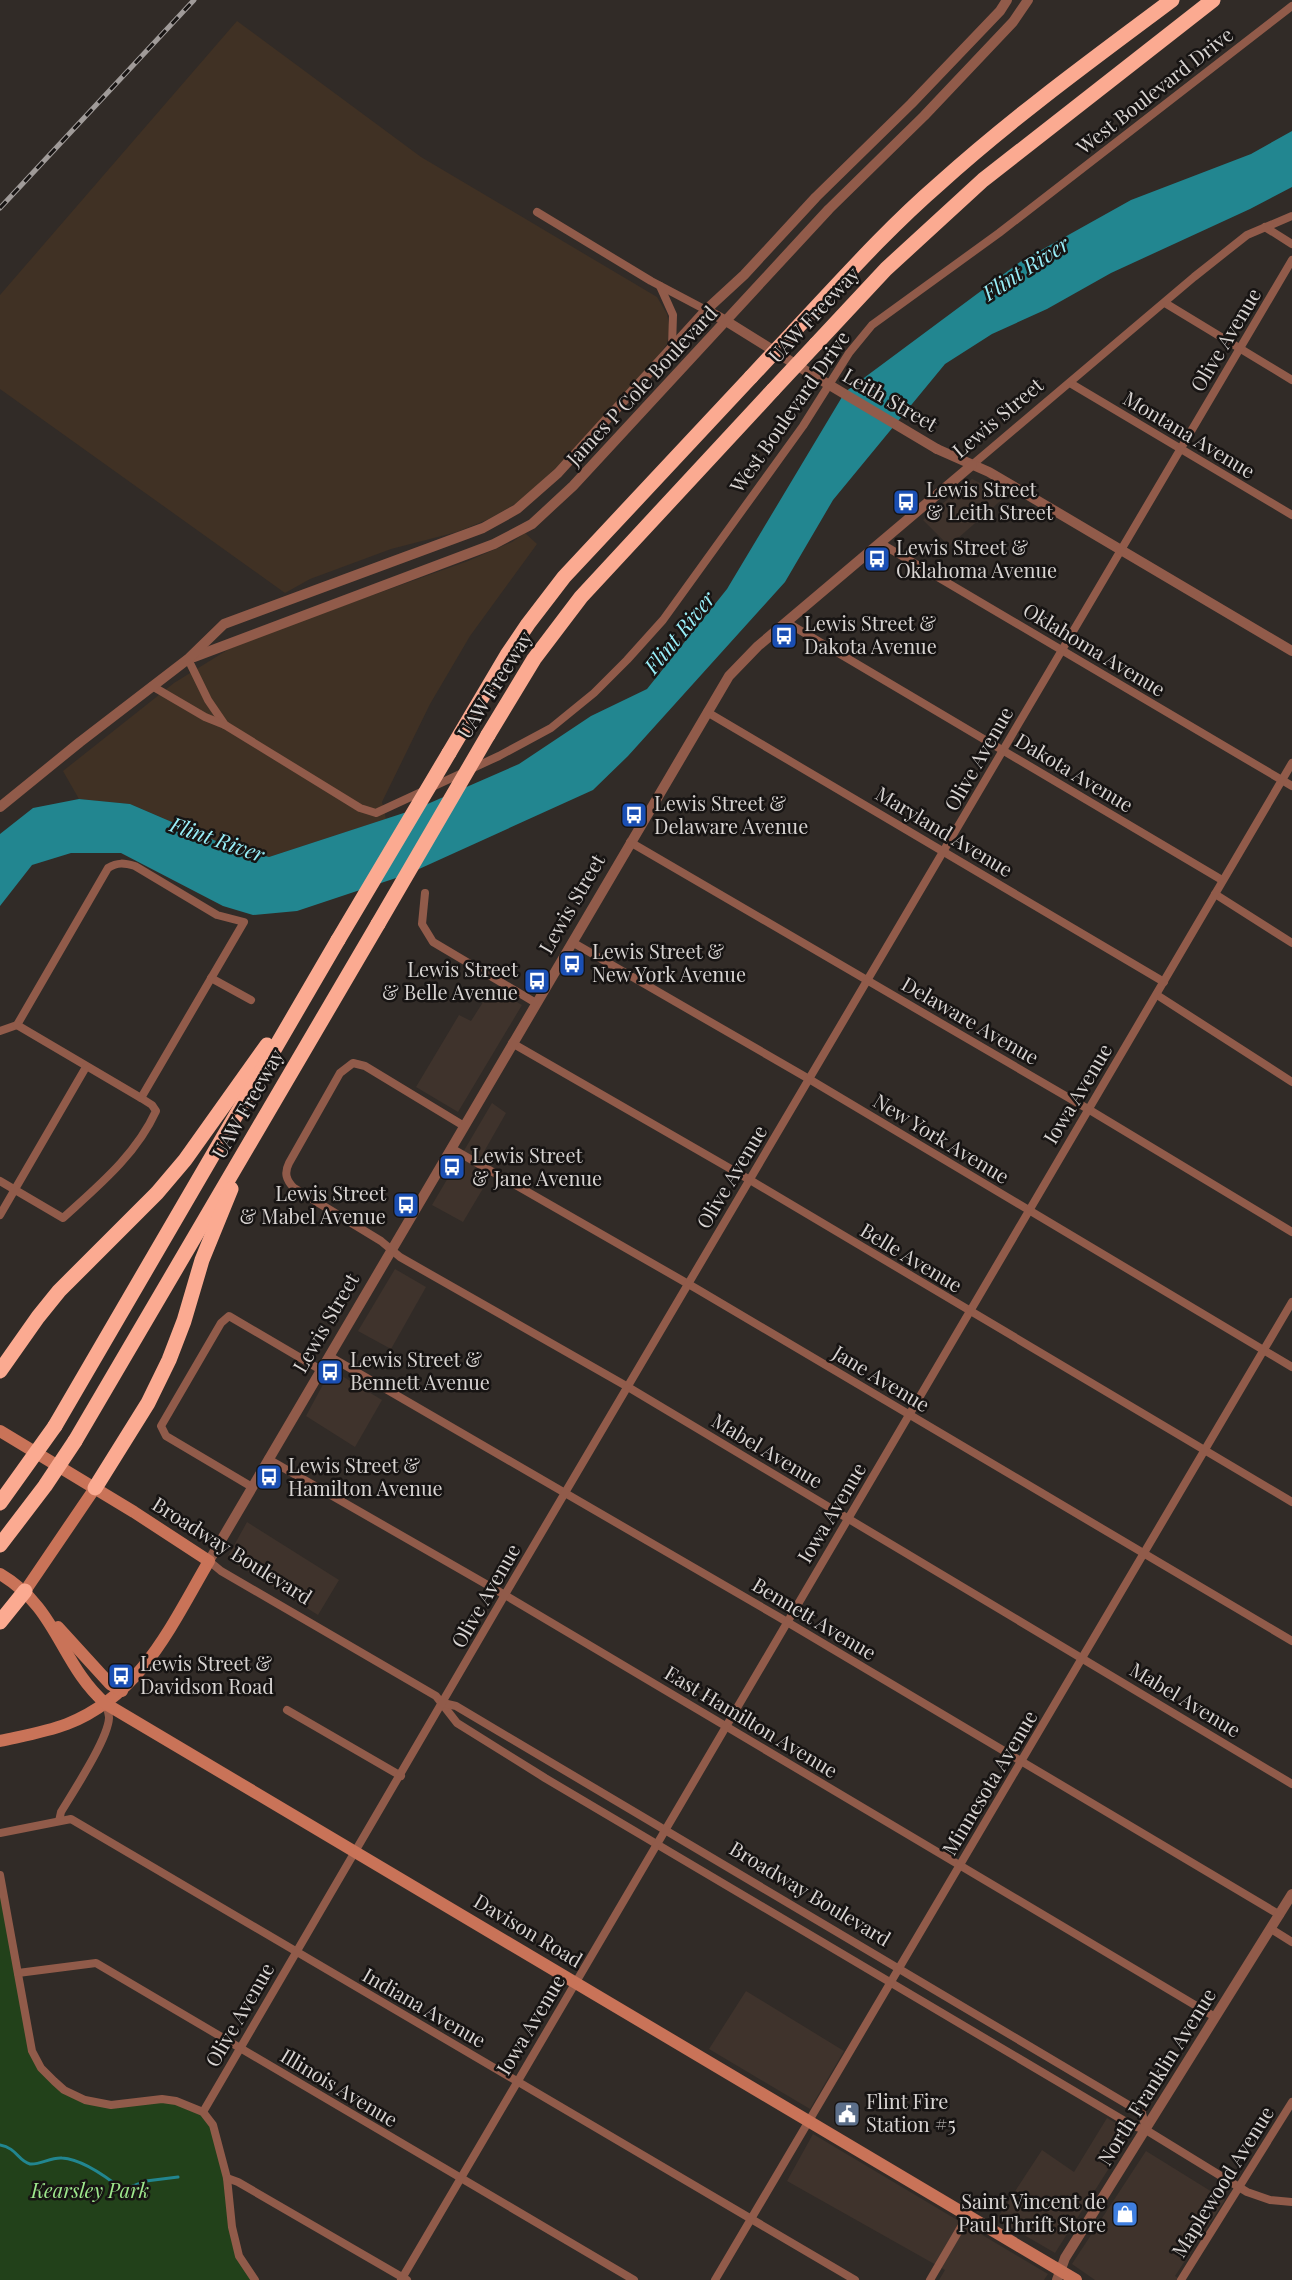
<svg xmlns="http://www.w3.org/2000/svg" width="1292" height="2280" viewBox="0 0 1292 2280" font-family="'Playfair Display',serif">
<rect width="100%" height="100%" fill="#312b27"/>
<g fill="#3f332c">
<polygon points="972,479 1006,496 949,546 923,520"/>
<polygon points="492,988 522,1005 458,1112 416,1087 459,1015 471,1021"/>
<polygon points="492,1103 506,1113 473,1171 488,1180 463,1222 432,1205"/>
<polygon points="395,1269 426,1287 391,1349 358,1331"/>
<polygon points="337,1373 382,1400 355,1447 306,1416 327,1377"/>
<polygon points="247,1522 339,1580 318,1615 227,1558"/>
<polygon points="746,1991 844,2051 810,2109 709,2049"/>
<polygon points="1107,2118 1132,2132 1055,2253 997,2219 1042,2150 1074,2172"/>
<polygon points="813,2134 1048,2274 1044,2280 939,2280 945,2270 787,2181"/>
<polygon points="1146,2151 1225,2200 1175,2276 1181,2280 1095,2280 1072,2264"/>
</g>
<g fill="#403124">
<polygon points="237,21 421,157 657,297 667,314 670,329 667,344 654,361 563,461 522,500 489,519 457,532 391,549 310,579 285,593 0,389 0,295"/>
<polygon points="525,533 537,544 470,636 430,704 382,802 386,819 269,857 223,844 130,804 79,799 63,771 174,683 229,649 275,630 468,561 512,542"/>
</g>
<polygon fill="#22411a" points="0,1875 32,2051 54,2081 93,2102 162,2099 203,2112 213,2125 239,2256 255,2280 0,2280"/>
<polygon fill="#228690" points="1292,131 1292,187 1250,209 1111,273 1047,309 992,334 945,364 833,500 785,582 628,756 593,790 408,874 297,911 253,915 223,906 121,853 71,853 32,865 0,906 0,834 33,808 79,799 130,804 223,844 269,857 416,809 519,764 591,716 647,689 727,589 845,392 1020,262 1131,200 1251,154"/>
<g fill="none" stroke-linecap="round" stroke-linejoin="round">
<path stroke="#228690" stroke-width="3" d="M0 2145C17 2148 18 2161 30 2164 40 2165 51 2157 62 2158 81 2159 108 2178 123 2190L146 2181 178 2177"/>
<g stroke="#915b4a" stroke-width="8">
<polyline points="537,212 651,281 706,310"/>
<polyline points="1265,227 1292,244"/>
<polyline points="660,286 673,315 672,347"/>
<polyline points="1165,303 1292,380"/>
<polyline points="1070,383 1292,515"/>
<polyline points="972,465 1194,277 1247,235 1292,216"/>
<polyline points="880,543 1292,786"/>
<polyline points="786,622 1222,880"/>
<polyline points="188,659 208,700 225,725 360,808 376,813 499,756 551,728 594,693 627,660 663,620 803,426 849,353 872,325 999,233 1292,6"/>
<polyline points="152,686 205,717 225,725"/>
<polyline points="707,712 1164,982"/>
<polyline points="630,842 1088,1109 1292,1232"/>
<polyline points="425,893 422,924 433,942 536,1003"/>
<polyline points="1215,894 1292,943"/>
<polyline points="572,942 809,1079 1292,1367"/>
<polyline points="211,978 251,1000"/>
<polyline points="1157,995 1292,1082"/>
<path d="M0 1031 17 1025 108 868C118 862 124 863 135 866L217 915 244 922 141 1098"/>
<polyline points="512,1043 750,1180 1292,1502"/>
<path d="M464 1126 365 1066 353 1063 340 1073 289 1163C284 1173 286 1180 294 1188L381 1241 400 1257 628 1387 1292 1784"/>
<polyline points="451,1148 697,1289 1292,1641"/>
<path d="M0 1181 63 1218C98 1186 136 1155 156 1111L152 1105 141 1098 17 1025"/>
<polyline points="0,1215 86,1067"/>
<polyline points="329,1356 777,1616 1280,1915"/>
<polyline points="268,1459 505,1595 1215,2017"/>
<polyline points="252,1487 166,1436 161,1426 221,1323 229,1316 321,1370"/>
<polyline points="209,1561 221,1571 436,1696 457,1723 545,1778 1133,2126 1146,2130 1247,2192 1270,2200 1292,2202"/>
<polyline points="443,1703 456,1706 1142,2113 1146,2130"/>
<polyline points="287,1710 401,1776"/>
<path d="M59 1821 61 1812C73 1792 108 1739 109 1718 109 1714 107 1708 106 1704"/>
<polyline points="0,1833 71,1819 855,2280"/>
<polyline points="0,1875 32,2051 41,2068 54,2081 64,2090 85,2100 111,2105 162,2099 176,2101 203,2112 213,2125 227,2178 232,2227 239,2256 255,2280"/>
<polyline points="1271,1929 1292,1942"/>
<polyline points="18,1973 96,1963 634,2280"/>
<polyline points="203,2112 510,1586 1292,260"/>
<polyline points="227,2178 238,2182 407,2280"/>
<polyline points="401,2280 1292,763"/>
<polyline points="715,2280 1292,1302"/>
<polyline points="930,2280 968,2215"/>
<polyline points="1181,2280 1292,2102"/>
</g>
<g stroke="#915b4a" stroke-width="10">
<polyline points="706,310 726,321 811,374"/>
<polyline points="937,449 989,472 1292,651"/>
<polyline points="194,657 494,544 532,524 573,486 829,209 924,116 1013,22 1028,0"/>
<polyline points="0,807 80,742 188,659 224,624 483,528 517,509 558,473 706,310 744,275 816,197 911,104 1000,11 1007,0"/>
<polyline points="209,1561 729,676 758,646 972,465"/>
<polyline points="1057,2280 1065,2258 1292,1894"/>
</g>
<g stroke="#c97358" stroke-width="12">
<path d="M0 1431 134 1512 209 1561C171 1626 141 1695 67 1724 46 1732 22 1736 0 1741"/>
<path d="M0 1574C58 1608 60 1664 106 1704L1076 2280"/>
<polyline points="25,1591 95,1488"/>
<polyline points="58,1627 110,1684 122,1691"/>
</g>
<g stroke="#fbaa91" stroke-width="15">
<path d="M794 331C841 281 887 229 939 184 1012 118 1093 59 1172 0"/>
<polyline points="816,344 886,269 983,180 1213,0"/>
<polyline points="488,735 534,659 581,597 773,390"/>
<polyline points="449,753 507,655 528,624 564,577 751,377"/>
<polyline points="0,1371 38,1317 59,1291 157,1193 185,1160 267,1045"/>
<polyline points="55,1426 338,940"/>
<polyline points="75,1441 378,924"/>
<polyline points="95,1488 148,1403 169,1360 184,1321 202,1260 231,1189"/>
<polyline points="0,1622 25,1591"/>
</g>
<defs>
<polyline id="rail" points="0,208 194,0"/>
</defs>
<use href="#rail" stroke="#a09b99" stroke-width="5"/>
<use href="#rail" stroke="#171413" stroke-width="3" stroke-dasharray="9" stroke-linecap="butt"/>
<polyline stroke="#915b4a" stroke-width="10" points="811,374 937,449"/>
<g stroke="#fbaa91" stroke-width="15">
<polyline points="751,377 794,331"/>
<polyline points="773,390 816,344"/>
<polyline points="378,924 488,735"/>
<polyline points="338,940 449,753"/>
<polyline points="0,1503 55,1426"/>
<polyline points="0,1545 45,1486 75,1441"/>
</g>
</g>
<defs>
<symbol id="bus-square" viewBox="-11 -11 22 22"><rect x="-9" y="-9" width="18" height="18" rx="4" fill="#1a4fb4" stroke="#171413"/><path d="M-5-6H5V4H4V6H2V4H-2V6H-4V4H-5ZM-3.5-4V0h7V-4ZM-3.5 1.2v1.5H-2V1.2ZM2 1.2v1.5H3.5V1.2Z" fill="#fff"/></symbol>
<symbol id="civic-square" viewBox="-11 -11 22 22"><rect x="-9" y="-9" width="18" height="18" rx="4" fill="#5c6f8a" stroke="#171413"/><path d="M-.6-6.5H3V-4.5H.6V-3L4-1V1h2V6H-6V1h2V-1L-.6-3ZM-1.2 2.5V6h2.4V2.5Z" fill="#fff"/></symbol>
<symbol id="shop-square" viewBox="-11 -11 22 22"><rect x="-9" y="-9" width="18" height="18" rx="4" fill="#3f7fe0" stroke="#171413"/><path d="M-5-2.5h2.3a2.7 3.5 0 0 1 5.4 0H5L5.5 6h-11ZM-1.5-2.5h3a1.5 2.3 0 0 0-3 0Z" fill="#fff"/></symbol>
</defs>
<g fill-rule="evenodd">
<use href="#bus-square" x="891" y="487" width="30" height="30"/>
<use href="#bus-square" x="862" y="544" width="30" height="30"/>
<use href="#bus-square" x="769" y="621" width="30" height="30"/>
<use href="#bus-square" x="619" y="800" width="30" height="30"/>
<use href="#bus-square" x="557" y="949" width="30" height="30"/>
<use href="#bus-square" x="522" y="966" width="30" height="30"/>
<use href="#bus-square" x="437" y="1152" width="30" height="30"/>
<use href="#bus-square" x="391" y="1190" width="30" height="30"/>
<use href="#bus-square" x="315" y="1357" width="30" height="30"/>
<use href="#bus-square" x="254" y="1462" width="30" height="30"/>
<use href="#bus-square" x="106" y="1661" width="30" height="30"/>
<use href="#civic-square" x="832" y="2099" width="30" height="30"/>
<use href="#shop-square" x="1110" y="2199" width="30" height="30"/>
</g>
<g text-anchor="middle" stroke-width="5" stroke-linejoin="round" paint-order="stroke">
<g font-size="20" fill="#d8d4d2" stroke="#171413">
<text transform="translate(1155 91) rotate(-38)" y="7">West Boulevard Drive</text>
<text transform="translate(814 315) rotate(-47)" y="7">UAW Freeway</text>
<text transform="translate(1226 340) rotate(-59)" y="7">Olive Avenue</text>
<text transform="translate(642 386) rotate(-47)" y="7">James P Cole Boulevard</text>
<text transform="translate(890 400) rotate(30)" y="7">Leith Street</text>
<text transform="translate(790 412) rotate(-55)" y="7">West Boulevard Drive</text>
<text transform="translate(998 418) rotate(-40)" y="7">Lewis Street</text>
<text transform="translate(1189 435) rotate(31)" y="7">Montana Avenue</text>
<text transform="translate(1094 650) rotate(31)" y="7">Oklahoma Avenue</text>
<text transform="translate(495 685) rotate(-58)" y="7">UAW Freeway</text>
<text transform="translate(979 759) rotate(-60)" y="7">Olive Avenue</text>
<text transform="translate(1074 773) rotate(31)" y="7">Dakota Avenue</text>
<text transform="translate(944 832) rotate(31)" y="7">Maryland Avenue</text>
<text transform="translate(572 904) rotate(-60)" y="7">Lewis Street</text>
<text transform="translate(970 1021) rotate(30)" y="7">Delaware Avenue</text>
<text transform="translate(1078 1094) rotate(-59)" y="7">Iowa Avenue</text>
<text transform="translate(248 1104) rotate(-60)" y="7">UAW Freeway</text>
<text transform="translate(941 1139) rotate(31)" y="7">New York Avenue</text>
<text transform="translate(732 1177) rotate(-59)" y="7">Olive Avenue</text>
<text transform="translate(911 1258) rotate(31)" y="7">Belle Avenue</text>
<text transform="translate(326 1323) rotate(-60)" y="7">Lewis Street</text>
<text transform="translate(881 1379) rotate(31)" y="7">Jane Avenue</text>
<text transform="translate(767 1451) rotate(31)" y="7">Mabel Avenue</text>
<text transform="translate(832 1513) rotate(-59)" y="7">Iowa Avenue</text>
<text transform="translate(232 1551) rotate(32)" y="7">Broadway Boulevard</text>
<text transform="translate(486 1596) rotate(-60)" y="7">Olive Avenue</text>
<text transform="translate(814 1619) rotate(31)" y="7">Bennett Avenue</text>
<text transform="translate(1185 1700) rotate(31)" y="7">Mabel Avenue</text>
<text transform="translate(751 1722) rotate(31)" y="7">East Hamilton Avenue</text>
<text transform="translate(990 1783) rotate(-59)" y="7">Minnesota Avenue</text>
<text transform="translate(810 1894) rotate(31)" y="7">Broadway Boulevard</text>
<text transform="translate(528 1931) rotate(31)" y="7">Davison Road</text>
<text transform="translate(424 2008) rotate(30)" y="7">Indiana Avenue</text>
<text transform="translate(240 2015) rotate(-60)" y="7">Olive Avenue</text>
<text transform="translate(531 2025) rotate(-59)" y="7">Iowa Avenue</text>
<text transform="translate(1157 2077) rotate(-58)" y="7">North Franklin Avenue</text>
<text transform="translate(339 2088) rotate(31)" y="7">Illinois Avenue</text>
<text transform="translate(1223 2182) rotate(-58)" y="7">Maplewood Avenue</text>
</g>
<g font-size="20" fill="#d8d4d2" stroke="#171413" text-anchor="start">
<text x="926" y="497">Lewis Street<tspan x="926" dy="23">&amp; Leith Street</tspan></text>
<text x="896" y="555">Lewis Street &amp;<tspan x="896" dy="23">Oklahoma Avenue</tspan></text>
<text x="804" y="631">Lewis Street &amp;<tspan x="804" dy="23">Dakota Avenue</tspan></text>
<text x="654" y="811">Lewis Street &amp;<tspan x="654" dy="23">Delaware Avenue</tspan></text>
<text x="592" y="959">Lewis Street &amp;<tspan x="592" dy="23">New York Avenue</tspan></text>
<text x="518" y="977" text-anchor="end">Lewis Street<tspan x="518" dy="23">&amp; Belle Avenue</tspan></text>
<text x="472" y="1163">Lewis Street<tspan x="472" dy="23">&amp; Jane Avenue</tspan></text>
<text x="386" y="1201" text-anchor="end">Lewis Street<tspan x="386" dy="23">&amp; Mabel Avenue</tspan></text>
<text x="350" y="1367">Lewis Street &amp;<tspan x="350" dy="23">Bennett Avenue</tspan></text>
<text x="288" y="1473">Lewis Street &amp;<tspan x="288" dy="23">Hamilton Avenue</tspan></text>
<text x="140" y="1671">Lewis Street &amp;<tspan x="140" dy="23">Davidson Road</tspan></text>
<text x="866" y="2109">Flint Fire<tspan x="866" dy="23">Station #5</tspan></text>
<text x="1106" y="2209" text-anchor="end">Saint Vincent de<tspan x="1106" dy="23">Paul Thrift Store</tspan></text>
</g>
<g font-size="20" font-style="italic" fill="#9ee78d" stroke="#171413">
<text x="90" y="2198">Kearsley Park</text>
</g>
<g font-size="21" font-style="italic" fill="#99eff9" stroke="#171413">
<text transform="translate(1026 269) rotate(-33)" y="7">Flint River</text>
<text transform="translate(680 633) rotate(-51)" y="7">Flint River</text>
<text transform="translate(217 840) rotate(19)" y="7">Flint River</text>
</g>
</g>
</svg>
